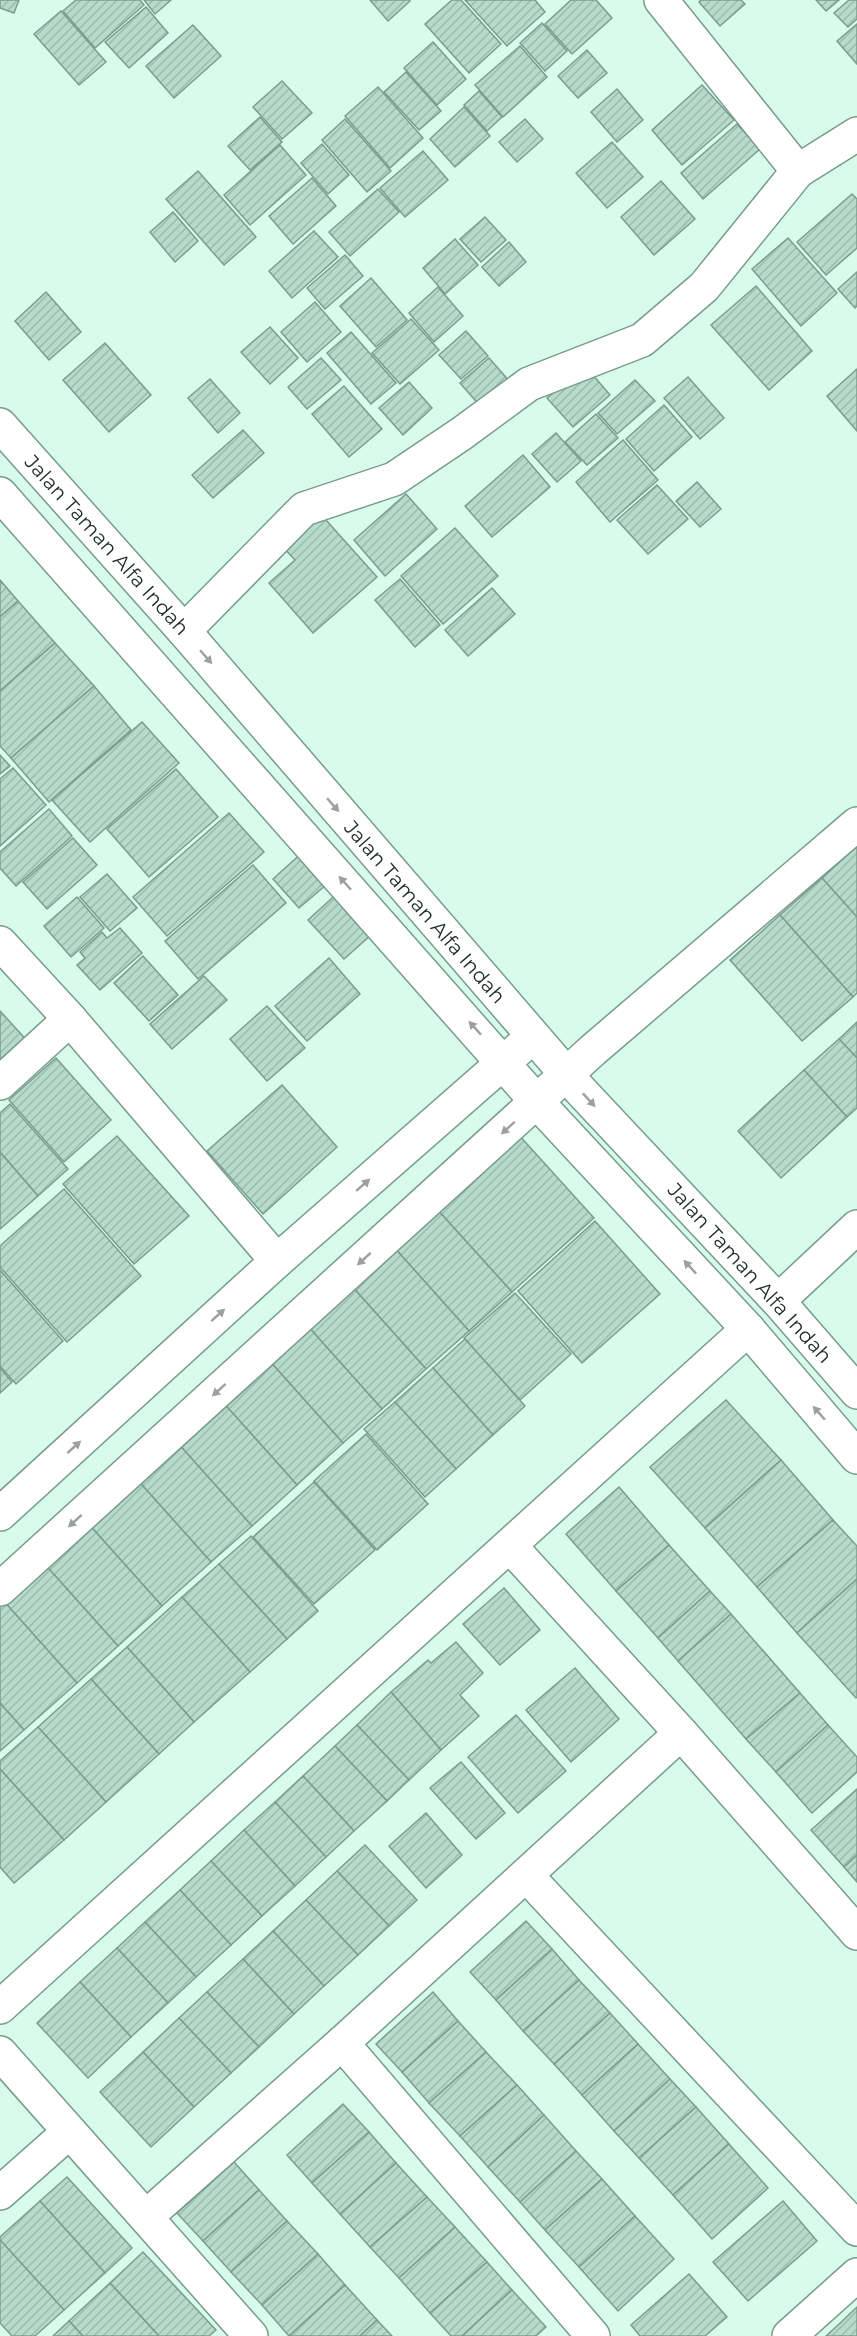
<svg xmlns="http://www.w3.org/2000/svg" width="857" height="2336" viewBox="0 0 857 2336" font-family="Montserrat,sans-serif">
<defs>
<pattern id="building-hatch" width="6" height="6" patternUnits="userSpaceOnUse" patternTransform="scale(1.5)"><rect width="6" height="6" fill="#b6dbcb"/><path d="M-1 1l2-2M0 6l6-6M5 7l2-2" fill="none" stroke="#9cbcae"/></pattern>
</defs>
<rect width="100%" height="100%" fill="#d7fcec"/>
<g fill="url(#building-hatch)" stroke="#7b9d8f" stroke-width="1.5">
<polygon points="0,0 19,0 14,13 0,8"/>
<polygon points="76,0 140,0 144,5 95,48 63,11"/>
<polygon points="144,0 171,0 155,14"/>
<polygon points="370,0 409,0 410,1 388,21"/>
<polygon points="452,0 461,0 501,44 469,73 425,24"/>
<polygon points="465,0 535,0 545,12 507,46"/>
<polygon points="571,0 596,0 612,18 572,54 545,24"/>
<polygon points="701,0 741,0 745,4 720,26 699,2"/>
<polygon points="816,0 839,0 826,11"/>
<polygon points="849,0 857,0 857,19 848,27 834,13"/>
<polygon points="146,7 168,33 129,68 105,42"/>
<polygon points="61,11 106,62 79,85 34,34"/>
<polygon points="542,23 567,51 545,71 520,43"/>
<polygon points="857,24 857,64 837,41"/>
<polygon points="193,25 221,56 174,98 146,66"/>
<polygon points="433,42 466,79 437,105 404,68"/>
<polygon points="520,46 547,77 503,117 475,85"/>
<polygon points="587,50 607,73 578,98 558,76"/>
<polygon points="406,72 441,111 419,130 384,92"/>
<polygon points="282,81 312,113 282,139 253,107"/>
<polygon points="702,85 734,120 682,165 652,130"/>
<polygon points="378,87 423,138 390,168 345,116"/>
<polygon points="617,89 643,120 617,142 591,112"/>
<polygon points="479,91 502,117 487,131 464,105"/>
<polygon points="464,107 490,136 455,167 430,139"/>
<polygon points="260,117 282,142 250,170 228,146"/>
<polygon points="345,119 391,171 367,192 322,140"/>
<polygon points="525,119 543,139 517,162 499,142"/>
<polygon points="737,124 760,149 703,199 681,173"/>
<polygon points="612,142 643,177 607,208 576,173"/>
<polygon points="322,144 349,175 328,194 301,163"/>
<polygon points="280,145 306,175 250,225 224,195"/>
<polygon points="423,151 448,180 405,217 380,188"/>
<polygon points="198,171 256,237 224,265 166,199"/>
<polygon points="312,178 336,206 293,244 269,216"/>
<polygon points="661,181 695,219 654,255 621,217"/>
<polygon points="378,189 399,212 350,256 329,232"/>
<polygon points="852,194 857,199 857,248 826,275 797,242"/>
<polygon points="173,212 198,241 175,262 150,232"/>
<polygon points="485,217 506,240 481,262 460,239"/>
<polygon points="314,231 338,257 292,298 269,271"/>
<polygon points="788,238 837,293 801,326 752,269"/>
<polygon points="455,239 478,265 445,294 423,268"/>
<polygon points="509,242 526,262 499,286 482,267"/>
<polygon points="345,255 363,276 325,309 307,288"/>
<polygon points="857,272 857,306 855,308 838,289"/>
<polygon points="371,278 407,320 376,347 340,306"/>
<polygon points="756,286 812,351 769,390 711,325"/>
<polygon points="438,287 463,316 434,342 409,313"/>
<polygon points="46,292 81,332 49,360 15,321"/>
<polygon points="315,302 341,332 307,362 281,332"/>
<polygon points="411,319 439,350 400,384 372,353"/>
<polygon points="270,327 298,358 270,384 241,352"/>
<polygon points="466,331 488,356 461,379 439,355"/>
<polygon points="351,332 396,383 371,404 327,353"/>
<polygon points="105,343 151,395 109,432 63,380"/>
<polygon points="321,358 341,380 307,409 288,387"/>
<polygon points="489,358 510,382 481,407 460,383"/>
<polygon points="585,366 610,395 573,427 547,398"/>
<polygon points="857,369 857,431 827,396"/>
<polygon points="688,377 724,418 700,439 664,398"/>
<polygon points="210,379 240,413 218,433 188,398"/>
<polygon points="635,380 655,401 617,434 598,413"/>
<polygon points="409,382 432,408 403,435 379,408"/>
<polygon points="344,386 382,429 349,457 312,414"/>
<polygon points="664,405 692,437 654,471 626,439"/>
<polygon points="596,414 618,438 587,465 565,442"/>
<polygon points="243,430 264,453 213,498 192,475"/>
<polygon points="556,433 581,461 557,482 532,454"/>
<polygon points="623,440 658,480 610,522 576,482"/>
<polygon points="523,455 550,487 492,537 465,506"/>
<polygon points="697,482 721,509 700,527 676,501"/>
<polygon points="657,485 688,519 648,554 617,520"/>
<polygon points="406,494 437,529 385,576 354,540"/>
<polygon points="317,510 377,577 313,633 269,583 295,560 279,543"/>
<polygon points="455,528 498,576 443,624 401,576"/>
<polygon points="400,579 440,625 415,647 375,600"/>
<polygon points="0,580 18,601 0,617"/>
<polygon points="492,588 515,614 468,656 445,630"/>
<polygon points="18,601 55,643 0,691 0,617"/>
<polygon points="55,643 94,686 11,758 0,746 0,691"/>
<polygon points="94,686 131,730 49,802 11,758"/>
<polygon points="142,722 179,763 90,842 52,800"/>
<polygon points="0,755 10,766 0,774"/>
<polygon points="13,768 46,805 0,846 0,779"/>
<polygon points="176,769 218,817 149,877 107,829"/>
<polygon points="49,809 72,836 16,886 0,868 0,852"/>
<polygon points="229,813 264,852 167,936 133,897"/>
<polygon points="73,838 97,865 47,909 23,882"/>
<polygon points="857,846 857,917 822,878"/>
<polygon points="305,850 332,880 299,908 273,879"/>
<polygon points="253,865 286,903 198,979 165,941"/>
<polygon points="107,874 137,908 110,931 80,897"/>
<polygon points="822,878 857,917 857,993 853,997 780,915"/>
<polygon points="343,888 379,928 344,959 308,920"/>
<polygon points="77,897 104,928 71,957 44,926"/>
<polygon points="780,915 853,997 802,1041 730,960"/>
<polygon points="120,928 142,953 100,990 77,965 85,958 80,952 102,932 107,938"/>
<polygon points="143,956 178,995 149,1021 114,983"/>
<polygon points="329,958 360,994 307,1041 275,1006"/>
<polygon points="204,976 227,1000 172,1049 150,1024"/>
<polygon points="267,1006 305,1048 267,1081 230,1039"/>
<polygon points="0,1011 31,1045 0,1074"/>
<polygon points="857,1022 857,1058 839,1039"/>
<polygon points="839,1039 857,1058 857,1108 847,1117 804,1070"/>
<polygon points="56,1058 111,1120 64,1162 9,1100"/>
<polygon points="804,1070 847,1117 781,1178 738,1131"/>
<polygon points="282,1085 337,1147 263,1214 207,1151"/>
<polygon points="10,1104 68,1169 38,1196 0,1152 0,1113"/>
<polygon points="517,1133 594,1218 512,1292 435,1207"/>
<polygon points="117,1136 189,1216 134,1264 63,1184"/>
<polygon points="0,1152 38,1196 0,1229"/>
<polygon points="64,1189 141,1276 67,1342 0,1267 0,1246"/>
<polygon points="435,1207 512,1292 469,1331 392,1245"/>
<polygon points="595,1221 660,1294 582,1363 518,1291"/>
<polygon points="392,1245 469,1331 426,1369 349,1283"/>
<polygon points="0,1270 63,1341 16,1384 0,1366"/>
<polygon points="349,1283 426,1369 382,1409 305,1323"/>
<polygon points="515,1293 571,1354 520,1400 464,1338"/>
<polygon points="305,1323 382,1409 343,1443 267,1358"/>
<polygon points="465,1339 525,1406 493,1435 433,1368"/>
<polygon points="267,1358 343,1443 297,1485 220,1399"/>
<polygon points="0,1368 12,1382 0,1393"/>
<polygon points="433,1368 493,1435 456,1469 395,1402"/>
<polygon points="220,1399 297,1485 252,1526 175,1440"/>
<polygon points="726,1400 781,1460 705,1528 650,1467"/>
<polygon points="395,1402 456,1469 425,1497 364,1429"/>
<polygon points="366,1434 428,1504 377,1550 314,1481"/>
<polygon points="175,1440 252,1526 211,1562 134,1476"/>
<polygon points="781,1460 833,1520 757,1587 705,1528"/>
<polygon points="134,1476 211,1562 162,1606 85,1520"/>
<polygon points="314,1482 375,1550 314,1604 253,1537"/>
<polygon points="619,1487 669,1545 616,1591 566,1534"/>
<polygon points="85,1520 162,1606 118,1646 41,1560"/>
<polygon points="833,1520 857,1546 857,1579 797,1633 757,1587"/>
<polygon points="251,1536 318,1611 287,1639 219,1564"/>
<polygon points="669,1545 710,1591 658,1638 616,1591"/>
<polygon points="41,1560 118,1646 77,1683 0,1597"/>
<polygon points="219,1564 287,1639 250,1672 182,1597"/>
<polygon points="857,1579 857,1697 856,1698 797,1633"/>
<polygon points="504,1588 540,1630 500,1665 463,1624"/>
<polygon points="710,1591 731,1614 678,1661 658,1638"/>
<polygon points="0,1597 77,1683 24,1730 0,1703"/>
<polygon points="182,1597 250,1672 194,1722 127,1647"/>
<polygon points="731,1614 800,1693 746,1739 678,1661"/>
<polygon points="456,1642 483,1673 460,1695 479,1716 441,1750 391,1692 428,1660 431,1663"/>
<polygon points="127,1647 194,1722 159,1754 91,1679"/>
<polygon points="575,1668 619,1719 571,1762 526,1710"/>
<polygon points="91,1679 159,1754 106,1802 38,1727"/>
<polygon points="391,1692 441,1750 409,1780 357,1725"/>
<polygon points="800,1693 828,1725 776,1772 746,1739"/>
<polygon points="0,1703 24,1730 0,1751"/>
<polygon points="516,1715 566,1771 518,1813 468,1757"/>
<polygon points="357,1725 409,1780 387,1801 335,1746"/>
<polygon points="828,1725 857,1757 857,1772 812,1813 776,1772"/>
<polygon points="38,1727 106,1802 64,1840 0,1769 0,1761"/>
<polygon points="335,1746 387,1801 354,1831 303,1776"/>
<polygon points="461,1762 505,1813 476,1839 430,1788"/>
<polygon points="0,1769 64,1840 14,1883 0,1867"/>
<polygon points="303,1776 354,1831 326,1857 275,1802"/>
<polygon points="857,1789 857,1855 844,1867 811,1830"/>
<polygon points="275,1802 326,1857 295,1886 244,1830"/>
<polygon points="426,1813 462,1855 426,1888 389,1846"/>
<polygon points="244,1830 295,1886 262,1916 211,1861"/>
<polygon points="365,1845 417,1900 389,1926 337,1871"/>
<polygon points="857,1855 857,1882 844,1867"/>
<polygon points="211,1861 262,1916 231,1945 180,1890"/>
<polygon points="337,1871 389,1926 358,1955 306,1900"/>
<polygon points="180,1890 231,1945 196,1977 145,1922"/>
<polygon points="306,1900 358,1955 324,1986 273,1931"/>
<polygon points="526,1921 552,1949 496,2000 470,1972"/>
<polygon points="145,1922 196,1977 168,2003 117,1948"/>
<polygon points="273,1931 324,1986 294,2014 243,1959"/>
<polygon points="117,1948 168,2003 131,2037 80,1982"/>
<polygon points="552,1949 579,1980 523,2031 496,2000"/>
<polygon points="243,1959 294,2014 259,2047 207,1992"/>
<polygon points="579,1980 610,2013 554,2064 523,2031"/>
<polygon points="80,1982 131,2037 88,2078 37,2023"/>
<polygon points="207,1992 259,2047 231,2073 179,2018"/>
<polygon points="433,1992 458,2021 402,2072 376,2044"/>
<polygon points="610,2013 638,2044 582,2095 554,2064"/>
<polygon points="179,2018 231,2073 194,2107 143,2052"/>
<polygon points="458,2021 486,2052 429,2103 402,2072"/>
<polygon points="638,2044 670,2079 614,2131 582,2095"/>
<polygon points="143,2052 194,2107 151,2147 100,2092"/>
<polygon points="486,2052 517,2085 460,2136 429,2103"/>
<polygon points="670,2079 696,2107 639,2158 614,2131"/>
<polygon points="517,2085 544,2115 488,2167 460,2136"/>
<polygon points="343,2104 369,2132 312,2183 287,2155"/>
<polygon points="696,2107 729,2144 673,2195 639,2158"/>
<polygon points="544,2115 576,2151 520,2202 488,2167"/>
<polygon points="369,2132 396,2163 340,2214 312,2183"/>
<polygon points="729,2144 768,2188 712,2239 673,2195"/>
<polygon points="576,2151 602,2179 545,2230 520,2202"/>
<polygon points="234,2162 259,2190 203,2241 177,2213"/>
<polygon points="396,2163 427,2197 370,2247 340,2214"/>
<polygon points="67,2177 132,2248 105,2273 40,2201"/>
<polygon points="602,2179 635,2216 579,2267 545,2230"/>
<polygon points="259,2190 287,2221 231,2272 203,2241"/>
<polygon points="427,2197 455,2227 399,2278 370,2247"/>
<polygon points="40,2201 105,2273 64,2310 0,2240 0,2237"/>
<polygon points="783,2201 817,2241 748,2301 713,2262"/>
<polygon points="635,2216 674,2259 618,2311 579,2267"/>
<polygon points="287,2221 318,2254 262,2305 231,2272"/>
<polygon points="455,2227 487,2262 430,2313 399,2278"/>
<polygon points="0,2240 64,2310 35,2336 12,2336 0,2323"/>
<polygon points="143,2252 216,2330 209,2336 159,2336 110,2283"/>
<polygon points="318,2254 345,2285 289,2336 262,2305"/>
<polygon points="487,2262 512,2290 462,2336 451,2336 430,2313"/>
<polygon points="689,2274 727,2317 705,2336 640,2336 631,2325"/>
<polygon points="110,2283 159,2336 83,2336 69,2321"/>
<polygon points="345,2285 377,2320 360,2336 289,2336"/>
<polygon points="512,2290 546,2327 536,2336 462,2336"/>
<polygon points="857,2307 857,2336 826,2336 837,2326"/>
<polygon points="377,2320 392,2336 360,2336"/>
<polygon points="69,2321 83,2336 53,2336"/>
</g>
<g fill="none" stroke-linecap="round" stroke-linejoin="round">
<defs>
<g id="minor">
<polyline points="798,171 857,134"/>
<polyline points="0,425 184,631 580,1090 778,1301 857,1392"/>
<polyline points="0,494 537,1102 748,1329 857,1457"/>
<polyline points="184,631 304,509 394,479 461,434 529,384 642,340 704,287 798,171 661,0"/>
<polyline points="0,943 70,1019 277,1261"/>
<polyline points="0,1083 70,1019"/>
<polyline points="778,1301 857,1227"/>
<polyline points="0,1514 277,1261 521,1047"/>
<polyline points="510,1546 681,1733 857,1933"/>
<polyline points="0,1589 593,1050 857,824"/>
<polyline points="526,1875 857,2229"/>
<polyline points="0,2007 748,1329"/>
<polyline points="342,2043 593,2336"/>
<polyline points="0,2053 251,2336"/>
<polyline points="0,2193 69,2132"/>
<polyline points="146,2217 342,2043 681,1733"/>
<polyline points="789,2336 857,2275"/>
</g>
</defs>
<use href="#minor" stroke="#789b8c" stroke-width="36"/>
<use href="#minor" stroke="#fff" stroke-width="33"/>
</g>
<defs><path id="oneway-solid" d="M-6-.8H1V-3.2L6.5 0L1 3.2V.8H-6Z" transform="scale(1.5)"/></defs>
<g fill="#9ba19e">
<use href="#oneway-solid" transform="translate(206 657) rotate(49)"/>
<use href="#oneway-solid" transform="translate(333 805) rotate(49)"/>
<use href="#oneway-solid" transform="translate(345 883) rotate(-132)"/>
<use href="#oneway-solid" transform="translate(475 1028) rotate(-132)"/>
<use href="#oneway-solid" transform="translate(589 1100) rotate(47)"/>
<use href="#oneway-solid" transform="translate(508 1128) rotate(138)"/>
<use href="#oneway-solid" transform="translate(363 1185) rotate(-41)"/>
<use href="#oneway-solid" transform="translate(364 1259) rotate(138)"/>
<use href="#oneway-solid" transform="translate(690 1267) rotate(-133)"/>
<use href="#oneway-solid" transform="translate(218 1315) rotate(-42)"/>
<use href="#oneway-solid" transform="translate(219 1390) rotate(138)"/>
<use href="#oneway-solid" transform="translate(819 1413) rotate(-131)"/>
<use href="#oneway-solid" transform="translate(74 1447) rotate(-42)"/>
<use href="#oneway-solid" transform="translate(75 1521) rotate(138)"/>
</g>
<g text-anchor="middle" stroke-width="6" stroke-linejoin="round" paint-order="stroke">
<g font-size="20" fill="#202e28" stroke="#fff">
<text transform="translate(107 545) rotate(48)" y="7">Jalan Taman Alfa Indah</text>
<text transform="translate(425 912) rotate(49)" y="7">Jalan Taman Alfa Indah</text>
<text transform="translate(750 1273) rotate(48)" y="7">Jalan Taman Alfa Indah</text>
</g>
</g>
</svg>
